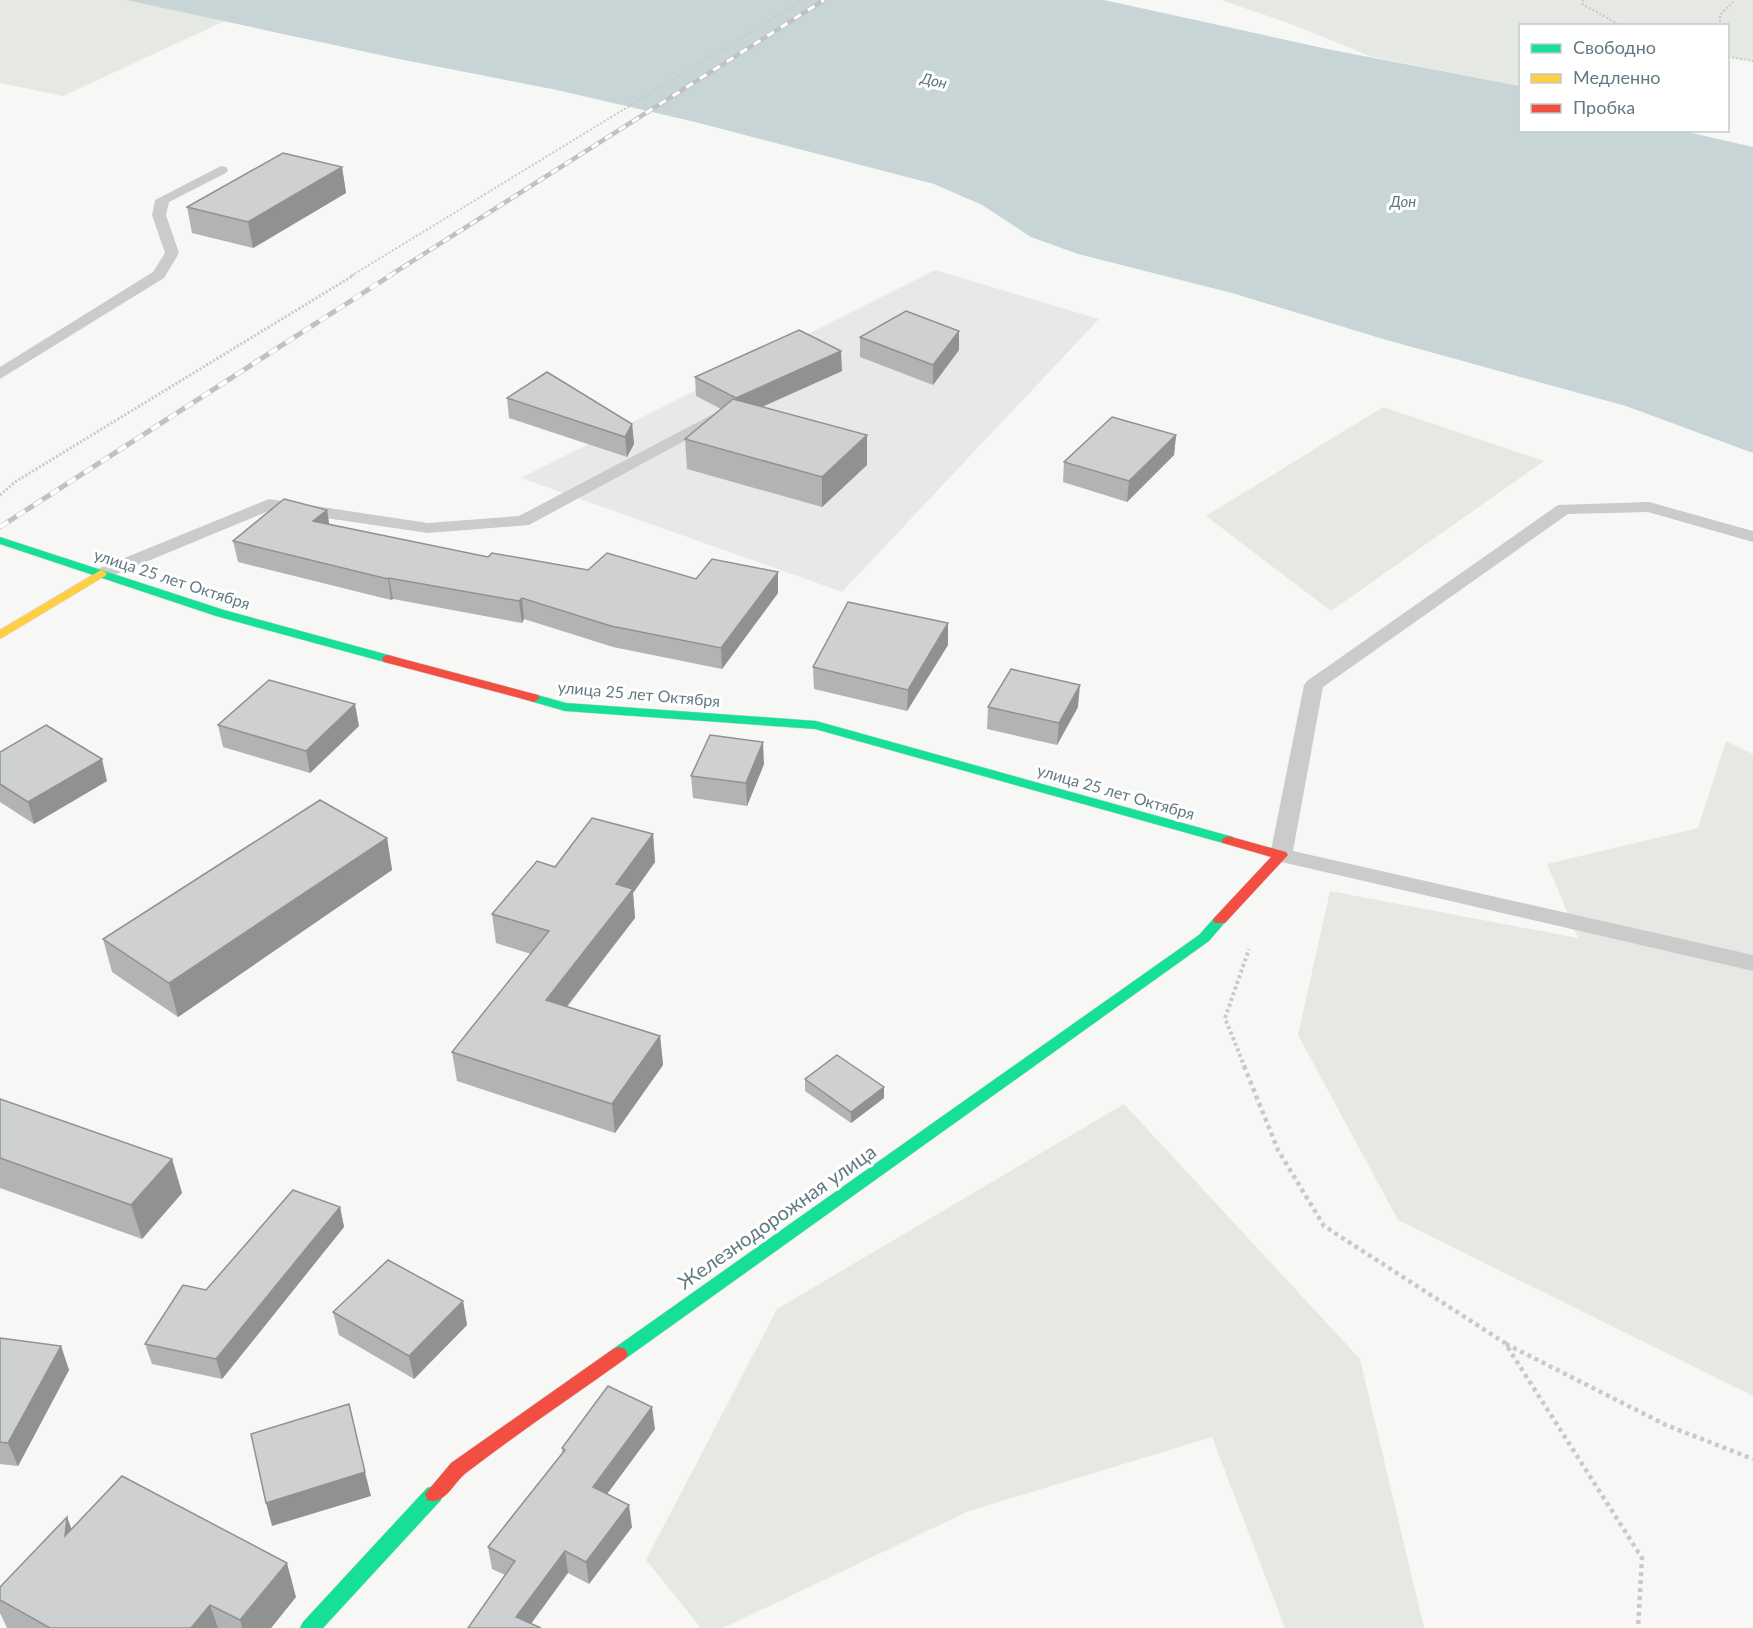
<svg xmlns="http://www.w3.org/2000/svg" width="1753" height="1628" viewBox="0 0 1753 1628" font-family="Lato,sans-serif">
<rect width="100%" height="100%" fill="#f7f7f6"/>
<polygon fill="#e7e9e8" points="935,270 1099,319 842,592 521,478"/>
<g fill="#e6e9e3">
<polygon points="0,0 126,0 227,20 63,96 0,83"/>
<polygon points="1221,0 1753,0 1753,61 1728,57 1728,26 1520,26 1520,86 1372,57 1291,24"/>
<polygon points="1383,407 1544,461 1331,611 1206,516"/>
<polygon points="1726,741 1753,754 1753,1396 1398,1220 1298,1035 1330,891 1578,938 1547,864 1698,828"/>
<polygon points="1124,1104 1360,1359 1424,1628 1285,1628 1212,1437 969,1511 723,1628 701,1628 646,1560 777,1309"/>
</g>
<polygon fill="#c8d5d6" points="126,0 1104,0 1332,50 1520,86 1520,130 1683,131 1753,147 1753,453 1626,406 1383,339 1232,293 1078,254 1031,237 982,205 934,184 695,122 557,90 399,59"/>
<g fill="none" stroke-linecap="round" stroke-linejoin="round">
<defs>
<g id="fast">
<polygon points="0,537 224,610 392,656 394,659 388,663 216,616 0,544"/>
<polygon points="534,694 566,703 816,721 1233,837 1235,840 1228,844 1223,843 815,729 565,711 530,701 528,698 530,695"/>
<polygon points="1220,915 1227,920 1209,941 625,1359 619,1361 613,1359 610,1354 613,1349 1199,935 1215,917"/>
<polygon points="434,1486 441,1488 443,1494 441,1500 323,1628 300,1628 303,1622 427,1488"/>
</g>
<polygon id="slow" points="101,570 105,572 107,574 105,576 0,639 0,630"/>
<g id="jam">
<polygon points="388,655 538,695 540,698 534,702 384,662 382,659 384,656"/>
<polygon points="1228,836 1286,852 1288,855 1225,923 1215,923 1213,920 1215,917 1271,857 1223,843 1221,840"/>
<path d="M619 1347 625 1349 628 1354 625 1359C572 1397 518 1433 466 1473 454 1482 445 1506 427 1500L425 1494 451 1463 613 1349Z"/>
</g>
</defs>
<use href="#fast" stroke="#d3d4d4" stroke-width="1"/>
<use href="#slow" stroke="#d3d4d4" stroke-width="1"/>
<use href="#jam" stroke="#d3d4d4" stroke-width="1"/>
<g stroke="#c8caca" stroke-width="2" stroke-dasharray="2 2" stroke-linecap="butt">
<polyline points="1583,0 1582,4 1622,26"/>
<polyline points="1720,26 1720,15 1735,0"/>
<polyline points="1728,57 1753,61"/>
<polyline points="351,276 803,0"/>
</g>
<polyline stroke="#c8caca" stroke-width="3" stroke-dasharray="2 2" stroke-linecap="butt" points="0,495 15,482 354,275"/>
<polyline stroke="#c8caca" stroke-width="4" stroke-dasharray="3 3" stroke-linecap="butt" points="1245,1068 1225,1018 1249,949"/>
<g stroke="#c8caca" stroke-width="4.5" stroke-dasharray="4 4" stroke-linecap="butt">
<polyline points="1244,1066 1278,1150 1324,1226 1505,1343 1642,1558 1638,1628"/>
<polyline points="1506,1344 1666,1425 1753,1459"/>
</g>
<g fill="#cacccc" fill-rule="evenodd">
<polygon points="221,166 226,167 228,170 226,173 169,202 166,215 179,253 164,278 0,379 0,367 153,272 165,253 152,215 155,200"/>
<polygon points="719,411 727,416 725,419 529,525 428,533 271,510 107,578 95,578 92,574 95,570 269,499 428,523 519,516"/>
<polygon points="1649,502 1753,531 1753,542 1648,512 1568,514 1323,687 1293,851 1753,955 1753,971 1273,860 1270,855 1304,685 1307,681 1558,505"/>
</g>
<use href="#fast" fill="#16e098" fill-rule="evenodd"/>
<use href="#slow" fill="#ffcf43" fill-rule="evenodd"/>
<use href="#jam" fill="#f24e42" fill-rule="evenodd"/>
<defs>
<polyline id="rail-far1" points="389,276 824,0"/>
<polyline id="rail" points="0,527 391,275"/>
</defs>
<use href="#rail-far1" stroke="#c0c1c2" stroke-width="4.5"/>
<use href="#rail" stroke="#c0c1c2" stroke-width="5"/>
<use href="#rail-far1" stroke="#fff" stroke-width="3" stroke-dasharray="8" stroke-linecap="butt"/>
<use href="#rail" stroke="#fff" stroke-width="4" stroke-dasharray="10" stroke-linecap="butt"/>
</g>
<g fill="#b1b3b4">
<polygon points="342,167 346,193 253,248 192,233 187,207"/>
<polygon points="860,337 959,350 933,385 860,357"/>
<polygon points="842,371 762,407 867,465 822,507 687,469 685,439 721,409 696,396 695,377"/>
<polygon points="507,398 632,424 634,444 627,457 509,418"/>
<polygon points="1176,435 1174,455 1127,502 1063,482 1064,462"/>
<polygon points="327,510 329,524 488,557 588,570 696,579 778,572 778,593 722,669 613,647 524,619 522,623 393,599 391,600 238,562 233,541"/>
<polygon points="948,623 948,645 907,711 814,689 813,667"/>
<polygon points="988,707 1078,707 1057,745 987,729"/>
<polygon points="218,725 359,726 310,773 223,747"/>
<polygon points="0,752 107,781 34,824 0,802"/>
<polygon points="764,764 747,806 693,798 691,776"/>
<polygon points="653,834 655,862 633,893 635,918 567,1007 660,1036 663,1065 615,1133 457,1081 452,1052 531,954 496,943 492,914"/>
<polygon points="387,838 392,870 178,1017 112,972 103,939"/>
<polygon points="805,1079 884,1098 851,1123 805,1091"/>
<polygon points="0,1099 172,1159 182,1193 142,1239 0,1188"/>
<polygon points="340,1207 344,1227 222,1379 152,1364 145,1344 206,1290"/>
<polygon points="463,1301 467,1325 414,1379 339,1335 333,1312"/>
<polygon points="0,1338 61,1346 69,1370 18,1466 0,1464"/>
<polygon points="655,1429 607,1494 632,1527 589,1584 568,1573 468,1628 505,1575 492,1569 488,1547 562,1453 562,1448"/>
<polygon points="72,1529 296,1597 271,1628 7,1628 0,1613 0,1587"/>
</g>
<g fill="#909292">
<polygon points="342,167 346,193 253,248 248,222"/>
<polygon points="959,331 959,350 933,385 933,365"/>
<polygon points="841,351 842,371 737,418 736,398"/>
<polygon points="632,424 634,444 627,457 625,437"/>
<polygon points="867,435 867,465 822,507 822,477"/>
<polygon points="1176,435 1174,455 1127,502 1129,481"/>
<polygon points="327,510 330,530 313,521"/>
<polygon points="778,572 778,593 722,669 721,648"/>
<polygon points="389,578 393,599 391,600 388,579"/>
<polygon points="522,598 524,619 522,623 519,601"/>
<polygon points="948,623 948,645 907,711 908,690"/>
<polygon points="1080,685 1078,707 1057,745 1059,723"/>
<polygon points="355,704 359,726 310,773 306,751"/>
<polygon points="763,742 764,764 747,806 746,783"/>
<polygon points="102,759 107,781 34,824 28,802"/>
<polygon points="653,834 655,862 633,893 635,918 549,1029 546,1000 616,884"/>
<polygon points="387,838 392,870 178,1017 169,983"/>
<polygon points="660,1036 663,1065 615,1133 612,1104"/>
<polygon points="884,1087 884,1098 851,1123 851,1112"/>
<polygon points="172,1159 182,1193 142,1239 131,1205"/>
<polygon points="340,1207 344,1227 222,1379 216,1359"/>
<polygon points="463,1301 467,1325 414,1379 409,1356"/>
<polygon points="61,1346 69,1370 18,1466 8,1443"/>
<polygon points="652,1407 655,1429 596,1509 593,1487"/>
<polygon points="365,1472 371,1496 272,1526 266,1503"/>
<polygon points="629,1505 632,1527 589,1584 586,1562"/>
<polygon points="67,1517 80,1551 65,1536"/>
<polygon points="565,1551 568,1573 528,1628 516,1617"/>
<polygon points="287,1563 296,1597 271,1628 242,1628 240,1620"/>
<polygon points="210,1605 218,1628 191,1628"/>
</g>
<g fill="#ced0d1" stroke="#909292" stroke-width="1.5">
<polygon points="283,153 342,167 248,222 187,207"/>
<polygon points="906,311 959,331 933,365 860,337"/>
<polygon points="799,330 841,351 736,398 695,377"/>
<polygon points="547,372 632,424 625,437 507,398"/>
<polygon points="733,399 867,435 822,477 685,439"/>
<polygon points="1112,417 1176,435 1129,481 1064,462"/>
<polygon points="284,499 327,510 313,521 488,557 492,553 588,570 607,553 696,579 712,559 778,572 721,648 611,626 522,598 519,601 389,578 388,579 233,541"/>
<polygon points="848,602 948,623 908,690 813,667"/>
<polygon points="1011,669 1080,685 1059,723 988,707"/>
<polygon points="269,680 355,704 306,751 218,725"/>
<polygon points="46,725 102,759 28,802 0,784 0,752"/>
<polygon points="710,735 763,742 746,783 691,776"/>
<polygon points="320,800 387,838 169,983 103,939"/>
<polygon points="592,818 653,834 616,884 633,889 546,1000 660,1036 612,1104 452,1052 549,931 492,914 537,861 555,867"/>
<polygon points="837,1055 884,1087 851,1112 805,1079"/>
<polygon points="0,1099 172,1159 131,1205 0,1158"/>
<polygon points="293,1190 340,1207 216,1359 145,1344 183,1285 206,1290"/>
<polygon points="388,1260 463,1301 409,1356 333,1312"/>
<polygon points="0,1338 61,1346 8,1443 0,1442"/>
<polygon points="608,1386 652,1407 593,1487 629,1505 586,1562 565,1551 516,1617 541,1628 468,1628 515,1561 488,1547 565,1450 562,1448"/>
<polygon points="349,1404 365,1472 266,1503 251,1434"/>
<polygon points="122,1476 287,1563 240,1620 210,1605 191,1628 50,1628 0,1600 0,1587 67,1517 65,1536"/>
</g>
<g text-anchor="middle" stroke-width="6" stroke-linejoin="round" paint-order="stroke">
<g font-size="15" font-style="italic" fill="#5d797c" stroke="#fff">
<text transform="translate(934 81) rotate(14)" y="5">Дон</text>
<text x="1403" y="207">Дон</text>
</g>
<g font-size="16" fill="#627a82" stroke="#fff">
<text transform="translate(172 579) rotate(18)" y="6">улица 25 лет Октября</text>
<text transform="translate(639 694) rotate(5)" y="6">улица 25 лет Октября</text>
<text transform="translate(1116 792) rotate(16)" y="6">улица 25 лет Октября</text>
</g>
<g font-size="20" fill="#627a82" stroke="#fff">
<text transform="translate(777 1217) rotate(-35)" y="7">Железнодорожная улица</text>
</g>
</g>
<rect x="1519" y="24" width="210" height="108" fill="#ffffff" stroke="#c0cacd" stroke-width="1.5"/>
<rect x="1531" y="44" width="30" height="9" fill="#16e098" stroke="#c0cacd" stroke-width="1.5"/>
<text x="1573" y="54" font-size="18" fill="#627a82">Свободно</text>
<rect x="1531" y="74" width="30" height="9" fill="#ffcf43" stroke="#c0cacd" stroke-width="1.5"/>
<text x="1573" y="84" font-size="18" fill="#627a82">Медленно</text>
<rect x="1531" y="104" width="30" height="9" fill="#f24e42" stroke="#c0cacd" stroke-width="1.5"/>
<text x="1573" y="114" font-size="18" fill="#627a82">Пробка</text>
</svg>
